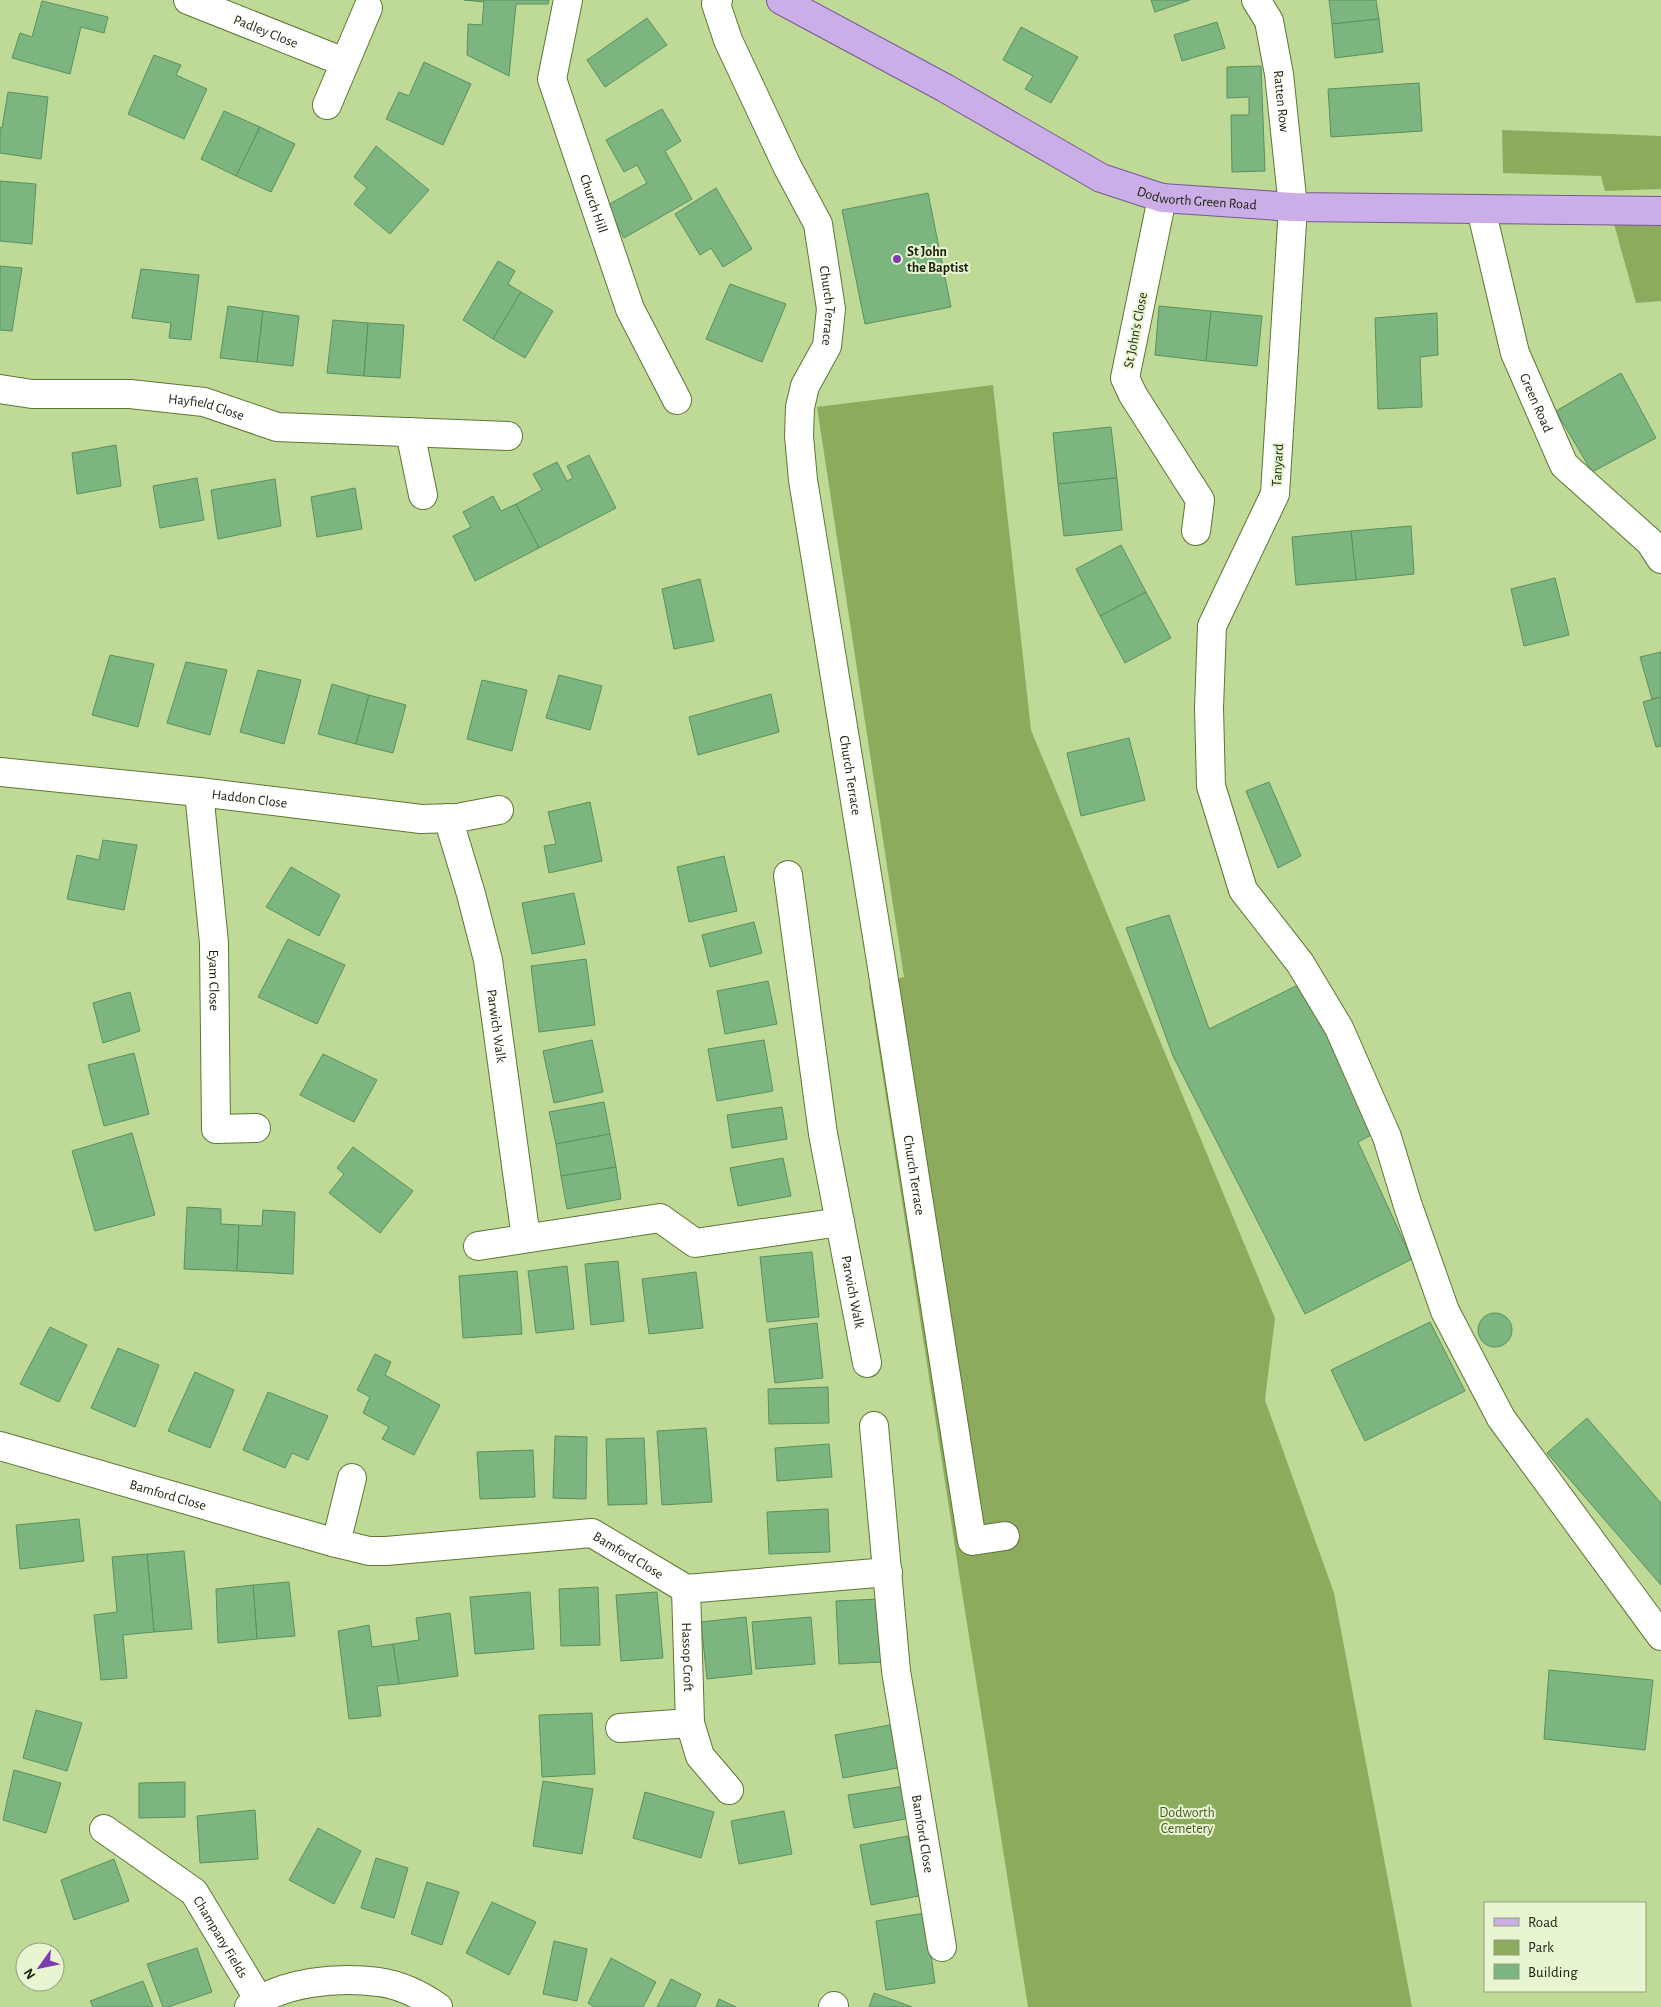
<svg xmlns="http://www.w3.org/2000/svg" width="1661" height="2007" viewBox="0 0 1661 2007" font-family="'Alegreya Sans',sans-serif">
<rect width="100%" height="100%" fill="#beda96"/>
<g fill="#8dab5d">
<polygon points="1502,130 1661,136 1661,189 1605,191 1601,176 1503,173"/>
<polygon points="1614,224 1661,224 1661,301 1636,303"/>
<polygon points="993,385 1031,730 1275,1318 1265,1400 1334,1593 1412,2007 1028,2007 961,1586 869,986 904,977 817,407"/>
</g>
<g fill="#7db581" stroke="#59905e">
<polygon points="464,0 549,0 548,4 516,4 509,76 467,55 468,24 482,25 484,2"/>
<polygon points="1151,0 1190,0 1155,12"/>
<polygon points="1329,0 1376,0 1379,19 1332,24"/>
<polygon points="42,1 108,17 104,33 81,27 70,74 12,58 20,33 32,37"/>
<polygon points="647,18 667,45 605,87 587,60"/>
<polygon points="1379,19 1383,52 1335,58 1332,24"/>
<polygon points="1217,22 1225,48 1182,61 1174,35"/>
<polygon points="1021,27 1078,57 1051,103 1025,89 1033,76 1003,60"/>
<polygon points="154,55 181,65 176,75 207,89 184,139 128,114"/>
<polygon points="424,62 471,84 443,145 386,119 399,92 409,96"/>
<polygon points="1261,66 1265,171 1232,172 1231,115 1249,115 1249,97 1227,98 1227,67"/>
<polygon points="1419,83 1422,131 1331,137 1328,89"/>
<polygon points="8,92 48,97 41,159 0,153 0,127 2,128"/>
<polygon points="662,109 681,141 665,151 692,199 624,238 606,206 647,183 637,165 624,172 606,140"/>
<polygon points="224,111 260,127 236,176 201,159"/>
<polygon points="260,127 295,144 271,192 236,176"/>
<polygon points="376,146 429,190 390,234 354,204 367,188 354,177"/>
<polygon points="0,181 36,184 32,244 0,241"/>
<polygon points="716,188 752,249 723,267 711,248 700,255 675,214"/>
<polygon points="928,193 951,307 865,324 842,210"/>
<polygon points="498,261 515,271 508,284 521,292 493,339 463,320"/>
<polygon points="0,266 22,268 12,331 0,330"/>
<polygon points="141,269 199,275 191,340 169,338 171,323 132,318"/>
<polygon points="730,284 786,304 762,362 706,339"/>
<polygon points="521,292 553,311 525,358 493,339"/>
<polygon points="228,306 263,311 257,362 220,358"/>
<polygon points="1159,306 1211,311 1206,361 1155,355"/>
<polygon points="263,311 299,316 293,366 257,362"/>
<polygon points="1211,311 1262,316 1257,366 1206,361"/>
<polygon points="1437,313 1438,355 1420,357 1422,407 1378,409 1375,318"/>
<polygon points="333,320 368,323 364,376 327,373"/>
<polygon points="368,323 404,325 400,378 364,376"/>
<polygon points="1621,373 1656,438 1592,472 1556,411"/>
<polygon points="1111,427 1117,478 1058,484 1053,433"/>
<polygon points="116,445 121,486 77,494 72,453"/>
<polygon points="589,455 616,508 539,548 516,504 542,490 533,474 557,462 567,481 573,478 567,466"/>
<polygon points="197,478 204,520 160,528 153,486"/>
<polygon points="1117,478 1122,530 1064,536 1058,484"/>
<polygon points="275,479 281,526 218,539 211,490"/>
<polygon points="355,488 362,529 317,537 311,497"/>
<polygon points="493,496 501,511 516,504 539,548 475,581 453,536 471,527 463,512"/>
<polygon points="1411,526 1414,574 1356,580 1351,531"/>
<polygon points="1351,531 1356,580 1296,585 1292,537"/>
<polygon points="1121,545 1146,592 1100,616 1076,569"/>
<polygon points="1555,578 1569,635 1524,646 1511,589"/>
<polygon points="700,579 714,641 674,649 662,589"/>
<polygon points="1146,592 1171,638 1125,663 1100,616"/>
<polygon points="1661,652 1661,697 1652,699 1640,657"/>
<polygon points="110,655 154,664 138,727 92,715"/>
<polygon points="186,662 227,670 210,735 167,723"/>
<polygon points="258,670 301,680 284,744 240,732"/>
<polygon points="559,675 602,686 590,730 546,718"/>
<polygon points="482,680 527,690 512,751 467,739"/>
<polygon points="332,684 369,695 356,744 318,734"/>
<polygon points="771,694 779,732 698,755 689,717"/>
<polygon points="369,695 406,705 393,753 356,744"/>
<polygon points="1661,697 1661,746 1656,747 1643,702"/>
<polygon points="1129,738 1145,800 1081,816 1067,753"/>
<polygon points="1269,782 1301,856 1278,868 1246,791"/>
<polygon points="590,802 602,861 549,873 544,846 556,844 548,812"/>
<polygon points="103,840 137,845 124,910 67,899 77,855 99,860"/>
<polygon points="724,856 737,911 689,922 677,867"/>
<polygon points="291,867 340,895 319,936 266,907"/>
<polygon points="574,893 585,944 532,954 522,903"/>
<polygon points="1169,915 1209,1029 1304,982 1377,1132 1358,1142 1412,1259 1305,1314 1173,1056 1126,928"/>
<polygon points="754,922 762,953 710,967 702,935"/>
<polygon points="288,939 345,965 317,1024 258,997"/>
<polygon points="586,959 595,1025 539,1032 531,966"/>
<polygon points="768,981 777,1024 725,1034 717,991"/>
<polygon points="130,992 140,1031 103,1043 93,1003"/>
<polygon points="592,1040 603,1092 554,1103 543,1051"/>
<polygon points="764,1040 773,1091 717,1101 708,1049"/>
<polygon points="134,1053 149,1114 104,1126 88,1065"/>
<polygon points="323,1054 377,1080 354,1122 300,1095"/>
<polygon points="604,1102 610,1134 556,1144 549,1112"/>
<polygon points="782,1107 787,1139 732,1148 727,1115"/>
<polygon points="132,1133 155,1215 95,1231 72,1151"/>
<polygon points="610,1134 616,1167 561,1176 556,1144"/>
<polygon points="353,1147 413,1191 380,1233 329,1193 344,1174 337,1168"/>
<polygon points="783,1158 791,1196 738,1206 730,1168"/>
<polygon points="616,1167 621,1199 567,1209 561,1176"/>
<polygon points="187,1207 221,1209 221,1224 239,1225 237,1271 184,1269"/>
<polygon points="263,1210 295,1212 293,1274 237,1271 239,1225 262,1226"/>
<polygon points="812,1252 819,1317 767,1322 760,1257"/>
<polygon points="618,1261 624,1321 591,1325 585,1264"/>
<polygon points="567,1266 574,1329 536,1333 528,1271"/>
<polygon points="517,1271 522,1334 463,1338 459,1276"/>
<polygon points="696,1272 703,1328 649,1334 642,1279"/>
<circle cx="1495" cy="1330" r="17"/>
<polygon points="1430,1322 1465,1391 1365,1441 1331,1370"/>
<polygon points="817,1323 823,1378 775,1383 769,1329"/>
<polygon points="50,1327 87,1345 59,1402 20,1384"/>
<polygon points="118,1348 159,1365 135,1427 91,1408"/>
<polygon points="375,1354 391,1362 385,1375 440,1405 414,1455 382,1439 389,1427 363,1413 370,1397 357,1390"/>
<polygon points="195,1372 234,1390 210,1448 168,1431"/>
<polygon points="828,1387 829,1423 769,1424 768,1389"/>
<polygon points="268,1392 328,1416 308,1460 292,1453 285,1468 243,1450"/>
<polygon points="1587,1418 1661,1503 1661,1585 1547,1453"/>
<polygon points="706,1428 712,1502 662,1505 657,1431"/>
<polygon points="555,1436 587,1437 586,1499 553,1498"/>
<polygon points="644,1438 647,1504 608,1505 606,1439"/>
<polygon points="829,1444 832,1477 777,1481 775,1448"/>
<polygon points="533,1450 535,1497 480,1499 477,1452"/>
<polygon points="828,1509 830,1552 769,1554 767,1512"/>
<polygon points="79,1519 84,1561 20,1569 16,1525"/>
<polygon points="184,1551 192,1629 154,1632 147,1554"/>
<polygon points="147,1554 154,1632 123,1635 127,1678 101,1680 94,1615 117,1612 112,1557"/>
<polygon points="289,1582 295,1636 257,1639 253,1585"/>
<polygon points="253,1585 257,1639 218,1643 216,1589"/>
<polygon points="598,1587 600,1645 561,1646 559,1589"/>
<polygon points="530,1592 534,1649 475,1654 470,1597"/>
<polygon points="657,1592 663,1658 621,1661 616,1595"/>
<polygon points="880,1599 883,1662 839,1664 836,1601"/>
<polygon points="450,1613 458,1676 399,1684 393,1644 419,1640 416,1618"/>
<polygon points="746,1617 752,1674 707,1679 701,1622"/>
<polygon points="811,1617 815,1664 756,1669 752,1622"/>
<polygon points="369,1625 372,1647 393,1644 399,1684 377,1686 381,1716 349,1719 338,1631"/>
<polygon points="1549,1670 1653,1680 1645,1750 1544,1739"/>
<polygon points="36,1710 82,1723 67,1771 23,1758"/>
<polygon points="592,1713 595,1774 542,1777 539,1715"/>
<polygon points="895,1724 903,1767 843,1778 835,1735"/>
<polygon points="14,1770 61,1783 46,1833 3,1820"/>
<polygon points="543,1781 593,1789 582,1854 533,1846"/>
<polygon points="185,1782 185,1817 139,1818 139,1783"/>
<polygon points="905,1786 911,1818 854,1828 848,1795"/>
<polygon points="645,1792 714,1812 701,1858 633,1838"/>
<polygon points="255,1810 258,1859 200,1863 197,1816"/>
<polygon points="784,1811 792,1854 739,1864 731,1821"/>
<polygon points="318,1828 361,1851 334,1904 289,1880"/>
<polygon points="908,1836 919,1896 871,1905 860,1845"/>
<polygon points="376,1858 408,1868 394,1918 361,1908"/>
<polygon points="114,1859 129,1901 74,1920 61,1880"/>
<polygon points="427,1882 459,1892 442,1945 411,1934"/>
<polygon points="492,1902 536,1922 509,1975 466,1953"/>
<polygon points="925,1913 935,1983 886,1990 876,1921"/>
<polygon points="554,1941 587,1949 577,2001 543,1994"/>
<polygon points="197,1948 212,1992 168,2007 163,2007 147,1964"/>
<polygon points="611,1958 656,1982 643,2007 594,2007 588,2003"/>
<polygon points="671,1979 701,1994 695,2007 657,2007"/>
<polygon points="143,1981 153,2007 93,2007 90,2001"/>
<polygon points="874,1993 912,2007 869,2007"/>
<polygon points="719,1999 736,2007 716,2007"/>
</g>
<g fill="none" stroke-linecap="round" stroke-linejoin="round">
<defs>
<g id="minor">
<path id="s1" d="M188 0 344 62"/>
<path id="s2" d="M568 0 552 79 630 309 677 400"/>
<path id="s3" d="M718 0 716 4 728 40 787 166 818 224 831 309 827 346 805 386 800 407 799 436 803 480 881 961 972 1541 1005 1536"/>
<path id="s4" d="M1256 0 1269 21 1279 74 1293 207 1275 494 1212 626 1209 708 1211 786 1243 890 1300 963 1339 1028 1387 1137 1408 1206 1445 1311 1501 1418 1661 1636"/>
<polyline points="327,105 368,8"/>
<polyline points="1162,198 1125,378 1133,395 1200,500 1196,531"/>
<path id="s5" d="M1481 209 1515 353 1564 465 1650 542 1661 559"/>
<path id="s6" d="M0 389 32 394H130L204 402 277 427 508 436"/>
<polyline points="410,432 423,495"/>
<path id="s7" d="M0 772 199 792 421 819 457 818 499 810"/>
<path id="s8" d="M199 792 214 943 216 1129 256 1128"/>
<path id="s9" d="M448 818 471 894 488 960 526 1238"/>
<path id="s10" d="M788 875 823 1134 867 1363"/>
<polyline points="478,1246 660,1218 695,1243 840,1222"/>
<path id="s11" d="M874 1426 896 1671 942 1947"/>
<path id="s12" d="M0 1446 336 1543 369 1551H386L592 1533 686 1589 888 1572"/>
<polyline points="336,1543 352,1478"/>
<path id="s13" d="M686 1589 690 1723 700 1756 729 1790"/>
<polyline points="620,1728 690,1723"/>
<path id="s14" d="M104 1829 194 1892 259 2000"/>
<path d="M249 2007C284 1981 337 1977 379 1982 400 1985 421 1995 438 2007"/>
<polyline points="833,2007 834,2006"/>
</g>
<g id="major">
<path id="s15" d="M781 0 945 88 1101 178 1162 198 1293 207 1661 211"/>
</g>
</defs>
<use href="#minor" stroke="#5e7635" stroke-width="30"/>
<use href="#major" stroke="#775990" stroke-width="30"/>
<use href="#minor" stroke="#fff" stroke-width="28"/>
<use href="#major" stroke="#cbade8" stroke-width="28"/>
</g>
<circle fill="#7d3cb1" stroke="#e7f5d3" stroke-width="2" cx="897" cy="259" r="5"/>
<g text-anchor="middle" stroke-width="4" stroke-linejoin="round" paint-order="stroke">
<g font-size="14" fill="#192207" stroke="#e7f5d3">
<text dy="5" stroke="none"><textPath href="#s1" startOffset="84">Padley Close</textPath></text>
<text dy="5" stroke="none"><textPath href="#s4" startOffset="106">Ratten Row</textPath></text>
<text dy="5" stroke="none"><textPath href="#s15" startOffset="465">Dodworth Green Road</textPath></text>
<text dy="5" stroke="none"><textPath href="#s2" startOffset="212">Church Hill</textPath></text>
<text dy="5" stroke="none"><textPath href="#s3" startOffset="330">Church Terrace</textPath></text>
<text transform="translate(1135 330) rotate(-79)" y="5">St John's Close</text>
<text dy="5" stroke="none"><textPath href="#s5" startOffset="202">Green Road</textPath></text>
<text dy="5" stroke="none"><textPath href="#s6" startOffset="208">Hayfield Close</textPath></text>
<text transform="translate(1277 465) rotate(-87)" y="5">Tanyard</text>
<text dy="5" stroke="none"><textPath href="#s3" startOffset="810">Church Terrace</textPath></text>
<text dy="5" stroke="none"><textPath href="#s7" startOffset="251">Haddon Close</textPath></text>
<text dy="5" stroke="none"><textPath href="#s8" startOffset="189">Eyam Close</textPath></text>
<text dy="5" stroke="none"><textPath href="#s9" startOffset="214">Parwich Walk</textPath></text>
<text dy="5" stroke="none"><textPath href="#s3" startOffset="1215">Church Terrace</textPath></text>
<text dy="5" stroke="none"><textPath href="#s10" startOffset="422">Parwich Walk</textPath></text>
<text dy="5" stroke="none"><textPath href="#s12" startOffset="175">Bamford Close</textPath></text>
<text dy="5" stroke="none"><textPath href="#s12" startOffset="650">Bamford Close</textPath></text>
<text dy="5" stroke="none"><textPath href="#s13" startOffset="68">Hassop Croft</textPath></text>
<text dy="5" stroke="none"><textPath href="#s11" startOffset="411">Bamford Close</textPath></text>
<text dy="5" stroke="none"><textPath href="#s14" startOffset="162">Champany Fields</textPath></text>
</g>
<g font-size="14" font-weight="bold" fill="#192207" stroke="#e7f5d3" text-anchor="start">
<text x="907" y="256">St John<tspan x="907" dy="16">the Baptist</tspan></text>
</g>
<g font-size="14" fill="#465b20" stroke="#e7f5d3">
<text x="1187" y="1817">Dodworth<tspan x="1187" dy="16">Cemetery</tspan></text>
</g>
</g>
<rect x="1484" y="1902" width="162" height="90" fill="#e7f5d3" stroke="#95a181"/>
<rect x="1494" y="1918" width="25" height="8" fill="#cbade8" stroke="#95a181"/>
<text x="1528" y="1927" font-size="15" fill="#192207">Road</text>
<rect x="1494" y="1940" width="25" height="15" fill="#8dab5d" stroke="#95a181"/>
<text x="1528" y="1952" font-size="15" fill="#192207">Park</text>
<rect x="1494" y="1964" width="25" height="15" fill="#7db581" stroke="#95a181"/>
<text x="1528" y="1977" font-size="15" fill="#192207">Building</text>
<g transform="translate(40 1967) rotate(237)"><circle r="24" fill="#e7f5d3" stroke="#95a181"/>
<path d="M0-4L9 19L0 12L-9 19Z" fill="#7d3cb1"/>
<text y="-8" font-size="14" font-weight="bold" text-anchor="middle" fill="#192207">N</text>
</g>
</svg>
